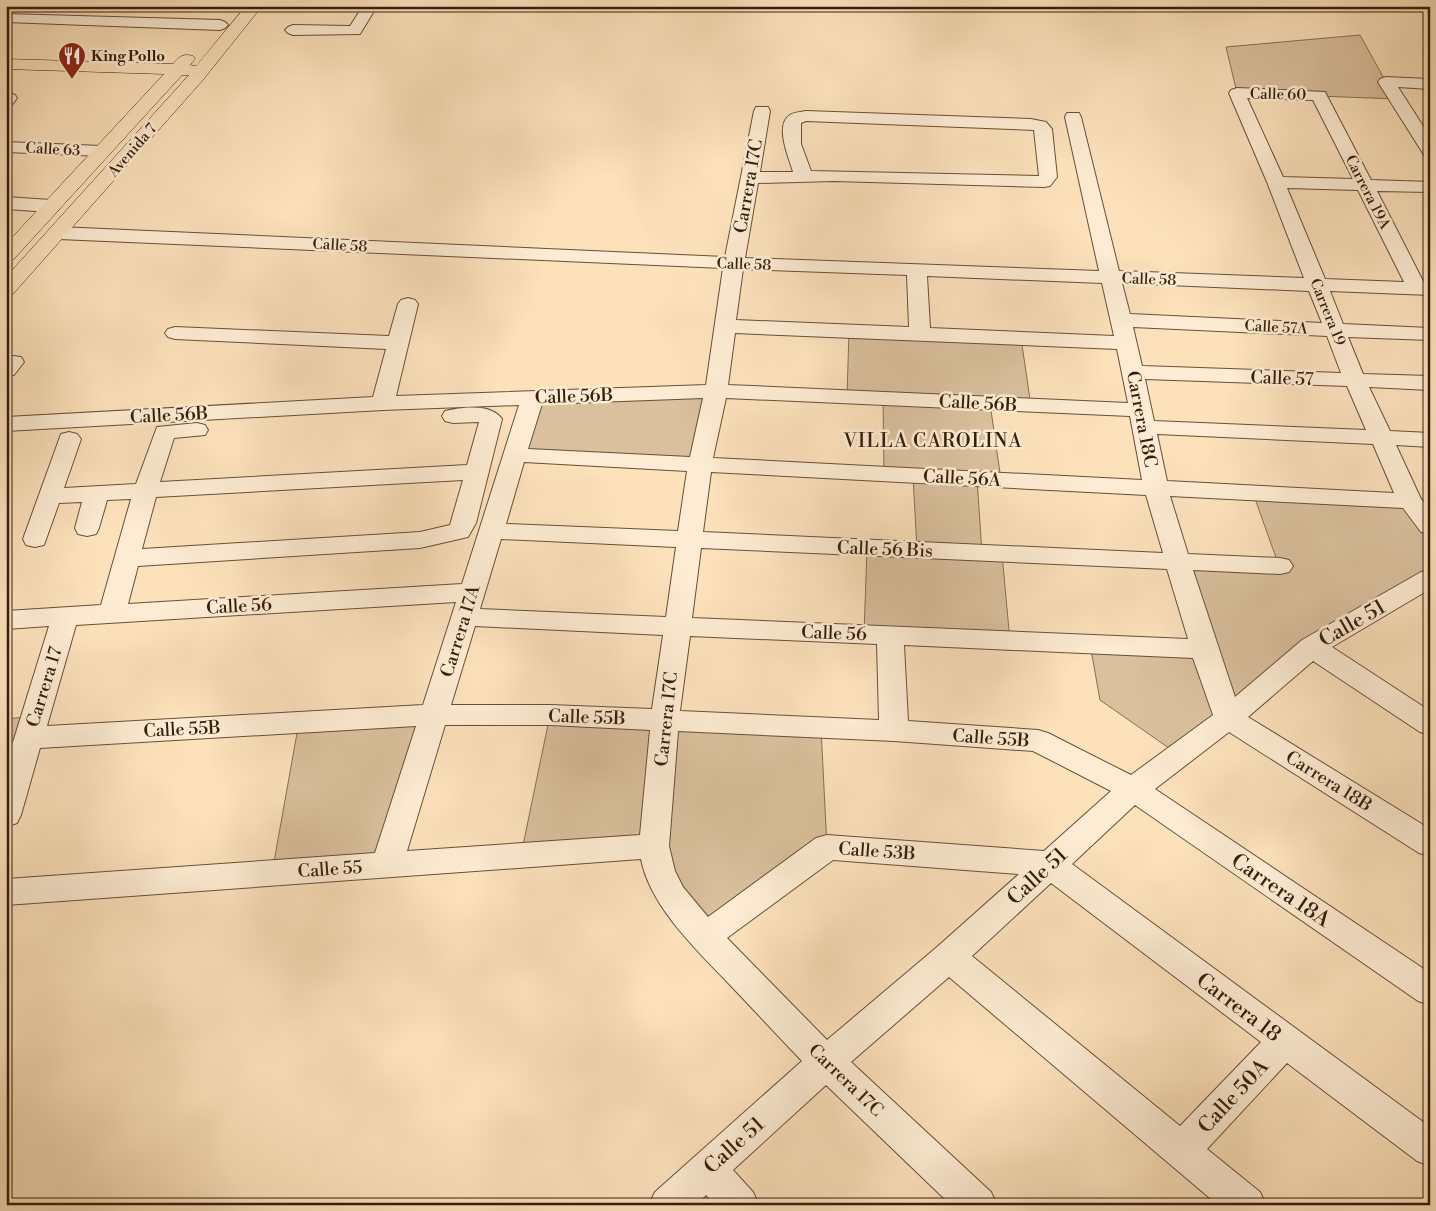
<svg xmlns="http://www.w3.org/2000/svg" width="1436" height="1211" viewBox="0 0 1436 1211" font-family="'Libre Bodoni',serif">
<rect width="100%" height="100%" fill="#fce1bb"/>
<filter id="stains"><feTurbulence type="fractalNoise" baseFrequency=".004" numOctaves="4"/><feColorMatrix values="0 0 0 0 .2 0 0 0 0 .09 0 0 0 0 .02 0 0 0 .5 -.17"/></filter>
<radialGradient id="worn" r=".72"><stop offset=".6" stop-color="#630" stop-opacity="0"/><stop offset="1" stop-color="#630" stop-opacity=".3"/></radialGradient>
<g fill="#dac09d" stroke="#886f54">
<polygon points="1360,35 1386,82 1397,99 1237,93 1226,47"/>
<polygon points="849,331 1021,338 1031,406 990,403 1001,480 977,479 982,553 1002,554 1010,641 864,634 867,548 917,550 913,476 884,474 883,398 847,397"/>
<polygon points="716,391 700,464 515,455 533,397"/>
<polygon points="1253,493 1430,501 1430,578 1179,755 1100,700 1090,644 1204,649 1178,562 1279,566"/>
<polygon points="433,715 387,865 272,873 299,722"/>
<polygon points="550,715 821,729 827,847 705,937 654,846 521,855"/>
<polygon points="35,716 6,764 6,719"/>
</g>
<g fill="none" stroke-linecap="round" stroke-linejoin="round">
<defs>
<g id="minor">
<polygon points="363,6 377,6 360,34 293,35 288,33 285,30 288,27 293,25 350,26"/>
<polygon points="6,14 220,20 225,22 228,25 225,28 220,30 6,22"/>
<polygon points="1386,77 1430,79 1430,89 1398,87 1430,137 1430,156 1424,155 1378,82 1380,79"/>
<path d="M1237 88 1325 92 1371 180 1430 182V192L1377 191 1424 283H1430V295L1330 291 1343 324 1430 328V340L1348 337 1363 374 1430 376V390L1369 387 1390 431 1430 433V447L1396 445 1421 499 1430 509V534L1421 532 1403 508 1170 496 1188 554 1280 558 1289 560 1293 566 1289 572 1280 574 1193 570 1235 697 1302 640 1421 572 1430 570V589L1332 647 1430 711V735L1420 732 1313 661 1248 717 1430 829V856L1419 853 1229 732 1155 789 1430 973V1005L1418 1001 1135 805 1072 864 1430 1127V1166L1417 1161 1287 1063 1207 1149 1260 1192 1266 1205H1218L949 977 851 1062 991 1192 997 1205H951L826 1085 733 1170 753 1192 759 1205H715L706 1195 696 1205H649L655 1192 802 1061C778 1036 755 1011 731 986 698 951 650 907 641 859L6 905V879L375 853 416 726 40 748 21 815 17 823 6 827V765L49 626 6 629V611L101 605 131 499 107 500 99 528 96 534 87 536 78 534 75 528 82 502 59 503 44 545 35 547 26 545 23 539 61 434 69 432 77 434 81 439 64 488 136 484 157 427 197 423 205 425 208 430 205 435 174 438 160 482 467 465 479 422 453 423 445 421 442 416 445 411C462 407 491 403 502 419L476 523 468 537 420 548 138 566 128 604 462 584 519 405 383 410 6 431V417L373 397 386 349 175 339 168 337 165 333 168 329 175 327 389 336 398 304 401 300 408 298 415 300 418 304 396 396 706 385 723 268 59 239 52 237 49 233 52 229 59 227 725 257 754 111 756 107H768L770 111 760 172H793C789 158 774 125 790 115 794 112 801 112 806 111L1031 119 1046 122 1052 129 1057 177 1050 186 1044 187 834 181 758 183 745 258 1099 271 1065 117 1067 113H1079L1081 117 1119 271 1304 278 1267 182 1229 93 1231 90ZM1247 98 1313 100 1353 179 1283 177ZM806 121 1034 130 1039 176 811 171 801 144V123ZM1287 188 1358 190 1404 282 1325 279ZM743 269 907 275 909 327 736 320ZM927 276 1102 283 1114 336 930 328ZM1122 283 1309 291 1322 323 1130 314ZM1133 327 1327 336 1341 373 1142 366ZM735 333 1117 349 1128 403 728 385ZM1145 379 1347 386 1366 430 1154 421ZM703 398 690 457 528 449 542 404ZM726 398 1130 416 1142 480 713 458ZM1157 434 1373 444 1394 493 1167 481ZM524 462 687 471 678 531 506 524ZM711 472 1146 495 1163 553 703 532ZM463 480 450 525 420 532 142 549 156 497ZM501 539 676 547 666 617 480 609ZM701 548 1167 569 1188 639 692 618ZM456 602 423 705 47 726 76 625ZM475 626 663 635 652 709 550 705H451ZM690 636 877 644 879 720 680 711ZM904 645 1193 658 1213 715 1131 775 1048 733 1038 730 908 721ZM445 725H550L650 730 640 835 407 851ZM678 731 894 741 1033 751 1111 791 1044 851 827 835 816 838 708 917 683 887 675 871 669 846ZM833 860 1019 874 937 947 827 1040 727 938ZM1051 883 1261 1042 1180 1126 972 956Z"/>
<polygon points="9,93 15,95 17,98 12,105 6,106 6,94"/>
<polygon points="6,142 101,146 107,147 110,151 107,155 101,156 6,152"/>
<polygon points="6,197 51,200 58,202 60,206 58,210 51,212 6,209"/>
<polygon points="13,356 21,357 24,362 14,375 6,376 6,357"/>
</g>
<path id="major" d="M246 6H262L202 81 13 294 6 296V277L189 75H182L13 260 6 262V244L164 74 6 69V59L173 64C179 57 183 53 193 56L195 59 190 65 196 66Z"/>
</defs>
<use href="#minor" stroke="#684f38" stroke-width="2"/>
<use href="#major" stroke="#361e0c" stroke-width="1"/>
<use href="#minor" fill="#fdecd3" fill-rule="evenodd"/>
<use href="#major" fill="#fce1bb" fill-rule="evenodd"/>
</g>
<defs>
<symbol id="restaurant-pin" viewBox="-11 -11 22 30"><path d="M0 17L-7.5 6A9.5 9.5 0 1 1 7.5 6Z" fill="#8f2418" stroke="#fdecd3"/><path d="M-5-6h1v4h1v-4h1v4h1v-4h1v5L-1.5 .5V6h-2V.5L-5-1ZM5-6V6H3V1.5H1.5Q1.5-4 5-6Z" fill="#fff"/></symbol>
</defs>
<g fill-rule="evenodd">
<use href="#restaurant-pin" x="56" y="40" width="32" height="43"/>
</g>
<g text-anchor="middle" stroke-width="5" stroke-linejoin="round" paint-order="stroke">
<g font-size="15" font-weight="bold" fill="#361e0c" stroke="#fdecd3" text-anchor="start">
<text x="91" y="61">King Pollo</text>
</g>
<g font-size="15" fill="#361e0c" stroke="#fdecd3">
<text transform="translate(1278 94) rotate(1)" y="5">Calle 60</text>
<text transform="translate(53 149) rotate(3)" y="5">Calle 63</text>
<text transform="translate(132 150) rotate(-49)" y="5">Avenida 7</text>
<text transform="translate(1368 192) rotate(63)" y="5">Carrera 19A</text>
<text transform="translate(340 245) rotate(3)" y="5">Calle 58</text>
<text transform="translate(744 264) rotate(2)" y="5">Calle 58</text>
<text transform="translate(1149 279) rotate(2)" y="5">Calle 58</text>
<text transform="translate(1328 312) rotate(68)" y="5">Carrera 19</text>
<text transform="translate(1276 327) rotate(3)" y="5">Calle 57A</text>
</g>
<g font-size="18" fill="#361e0c" stroke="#fdecd3">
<text transform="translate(748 186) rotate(-80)" y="6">Carrera 17C</text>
<text transform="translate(1282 378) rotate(2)" y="6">Calle 57</text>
<text transform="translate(574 396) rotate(-2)" y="6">Calle 56B</text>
<text transform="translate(978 403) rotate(3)" y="6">Calle 56B</text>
<text transform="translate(169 415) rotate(-3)" y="6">Calle 56B</text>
<text transform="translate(1142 419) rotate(79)" y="6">Carrera 18C</text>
<text transform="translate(962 478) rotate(3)" y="6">Calle 56A</text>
<text transform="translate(885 549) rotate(2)" y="6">Calle 56 Bis</text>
<text transform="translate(239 606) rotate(-3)" y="6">Calle 56</text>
<text transform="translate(460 631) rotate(-73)" y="6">Carrera 17A</text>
<text transform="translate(834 633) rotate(2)" y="6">Calle 56</text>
<text transform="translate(44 687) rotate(-73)" y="6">Carrera 17</text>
<text transform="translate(587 717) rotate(2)" y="6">Calle 55B</text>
<text transform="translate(666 719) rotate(-84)" y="6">Carrera 17C</text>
<text transform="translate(182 729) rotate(-3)" y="6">Calle 55B</text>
<text transform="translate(991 738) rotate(4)" y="6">Calle 55B</text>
<text transform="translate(1329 781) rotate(32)" y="6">Carrera 18B</text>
<text transform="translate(877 851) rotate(4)" y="6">Calle 53B</text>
<text transform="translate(330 869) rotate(-4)" y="6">Calle 55</text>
<text transform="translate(846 1080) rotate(44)" y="6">Carrera 17C</text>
</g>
<g font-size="19" letter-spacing="1" fill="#361e0c" stroke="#fdecd3">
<text x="933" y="447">VILLA CAROLINA</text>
</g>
<g font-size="21" fill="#361e0c" stroke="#fdecd3">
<text transform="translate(1352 623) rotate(-30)" y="7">Calle 51</text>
<text transform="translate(1037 876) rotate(-43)" y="7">Calle 51</text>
<text transform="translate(1281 890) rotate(34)" y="7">Carrera 18A</text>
<text transform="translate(1239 1007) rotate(37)" y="7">Carrera 18</text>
<text transform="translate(1233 1096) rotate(-47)" y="7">Calle 50A</text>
<text transform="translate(734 1145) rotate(-42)" y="7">Calle 51</text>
</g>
</g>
<rect width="1436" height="1211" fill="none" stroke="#fce1bb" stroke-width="25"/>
<rect x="8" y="8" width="1421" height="1196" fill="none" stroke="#361e0c" stroke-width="2.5"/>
<rect x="12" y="12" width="1411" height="1186" fill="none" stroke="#361e0c"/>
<rect width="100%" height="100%" filter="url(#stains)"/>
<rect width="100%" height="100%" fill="url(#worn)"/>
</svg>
